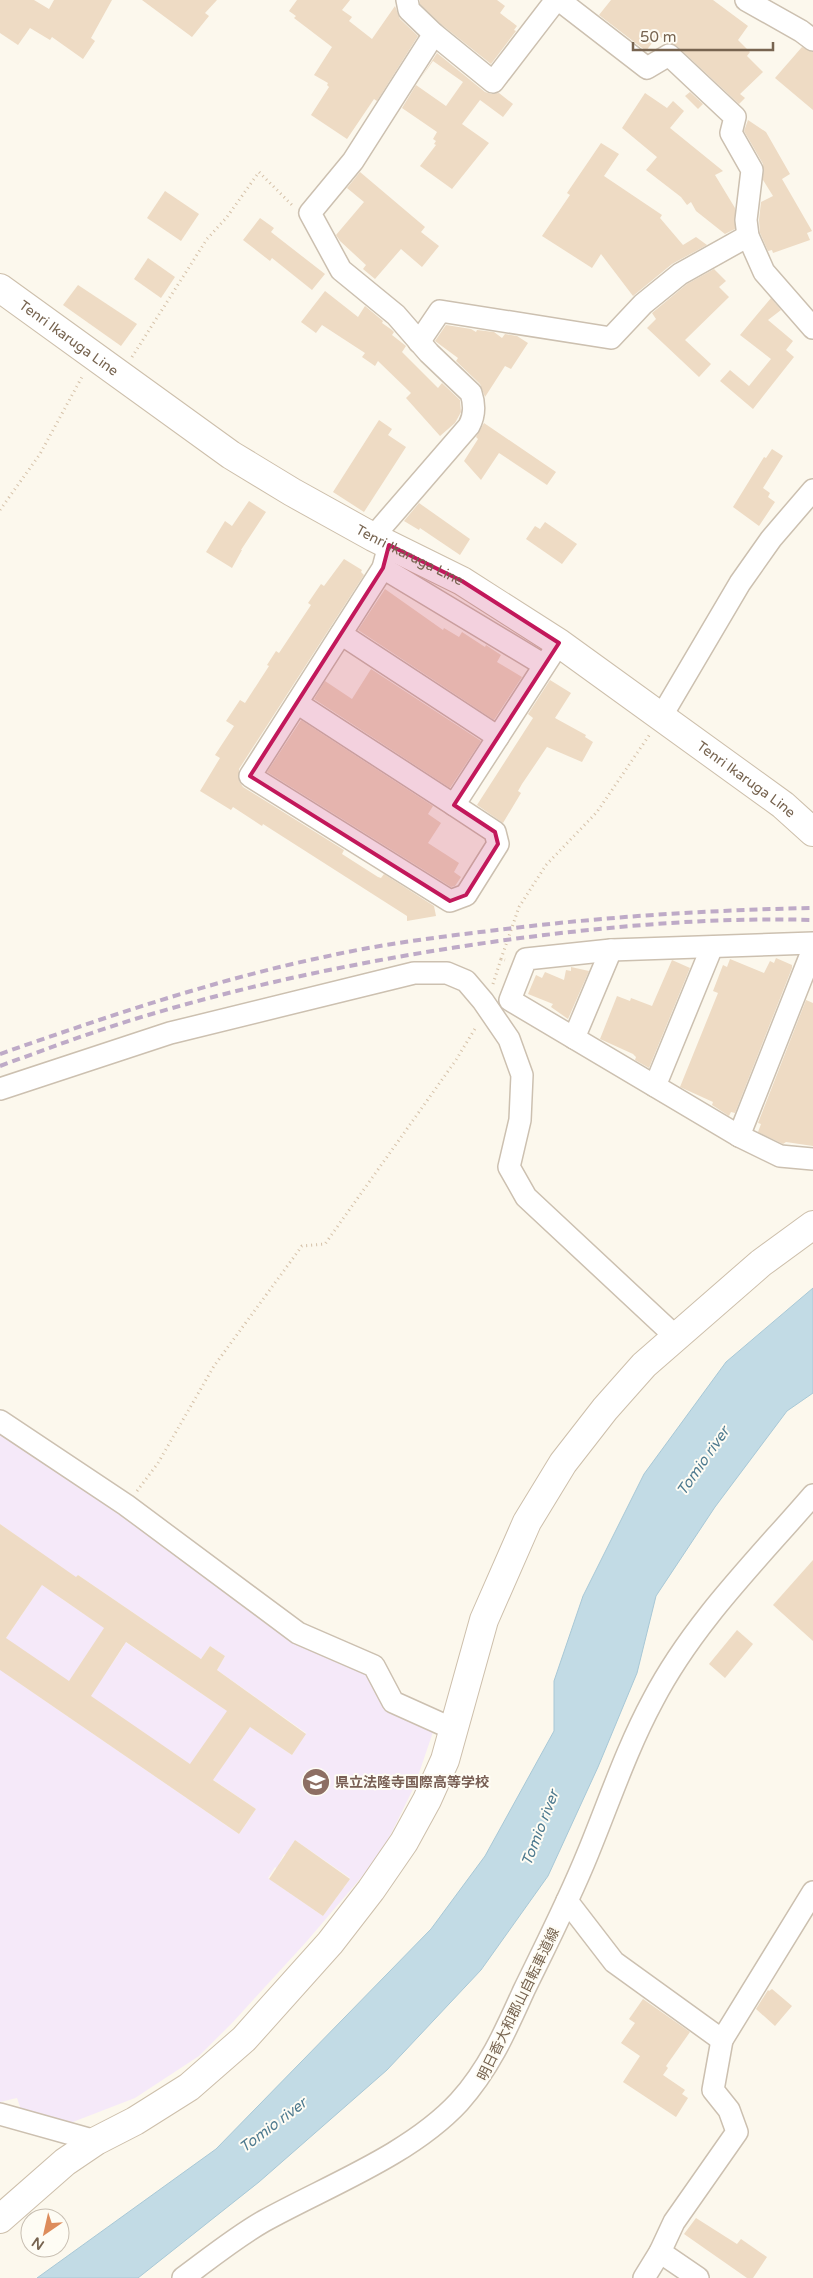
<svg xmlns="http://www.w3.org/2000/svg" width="813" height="2278" viewBox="0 0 813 2278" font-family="'Varela Round','Noto Sans JP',sans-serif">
<rect width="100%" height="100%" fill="#fcf8ed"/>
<path fill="#f5e9f9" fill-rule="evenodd" d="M0 1433 119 1514 290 1637 369 1671 434 1729 415 1785 388 1840 365 1873 307 1941 233 2022 199 2056 135 2098 65 2125 21 2110 17 2098 0 2102V1647L56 1564 0 1524ZM78 1575 201 1659 210 1646 225 1656 217 1670 306 1733 292 1755 62 1599ZM102 1631 124 1646 92 1693ZM25 1652 256 1809 239 1834 9 1676ZM295 1840 350 1878 344 1888 289 1849ZM284 1854 341 1891 334 1901 279 1864ZM275 1867 331 1905 323 1916 268 1878Z"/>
<polygon fill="#c2dbe5" stroke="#a8c8d6" points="813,1288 813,1393 787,1411 715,1507 656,1596 637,1673 598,1767 548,1876 481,1970 387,2070 259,2182 138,2278 37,2278 216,2149 431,1929 485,1856 554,1731 554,1681 583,1596 644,1474 726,1362"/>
<g fill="#eedbc4" fill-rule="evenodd">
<polygon points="0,0 34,0 49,9 54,0 112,0 91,38 95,41 83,59 52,37 50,40 30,28 18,45 0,33"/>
<polygon points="142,0 217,0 205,13 209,16 192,37"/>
<polygon points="297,0 350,0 342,10 352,17 349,21 372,39 395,6 400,19 418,36 377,101 374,99 347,139 311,115 329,87 327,85 328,83 314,75 332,47 294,18 296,16 289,11"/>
<polygon points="420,0 497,0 505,6 500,13 517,26 514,30 516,31 491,64 442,25 420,4"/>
<polygon points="611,0 713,0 748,26 738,40 750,52 747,56 763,72 740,94 745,98 739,104 677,46 668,43 658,35 646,51 599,15"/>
<polygon points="802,47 813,52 813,110 775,78"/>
<polygon points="437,53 485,92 492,94 499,93 513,104 503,117 480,100 462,124 489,143 452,189 420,166 436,145 434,144 436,141 433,139 437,132 402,108 416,85 446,106 463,82 433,61 421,78"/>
<polygon points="690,92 703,104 698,109 685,96"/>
<polygon points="645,93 667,108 673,101 684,111 670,128 723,171 715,175 735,208 735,229 725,234 696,211 691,202 687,205 681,197 646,170 657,157 622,128"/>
<polygon points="748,120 766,132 790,174 782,179 812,231 807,233 810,240 773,253 772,250 768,251 760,233 759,220 761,202 773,196 763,180 763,164 744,131"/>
<polygon points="601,143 619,154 604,176 662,215 660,218 683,245 696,237 707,245 672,264 633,296 601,254 592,268 542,236 570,195 567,193"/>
<polygon points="360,172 425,227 421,232 439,246 422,267 401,249 375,279 363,269 366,265 340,241 336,235 364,202 347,188"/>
<polygon points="165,191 199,214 181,241 147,218"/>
<polygon points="260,218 274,228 271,232 325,274 312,290 272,258 270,261 243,240"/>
<polygon points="148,258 175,277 161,298 134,279"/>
<polygon points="714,269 726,281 719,287 729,297 685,340 711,364 699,377 647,328 656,319 652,313 687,284"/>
<polygon points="78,285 137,324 121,346 63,305"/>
<polygon points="325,291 358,317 365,306 383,321 382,323 392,330 394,332 392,335 406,346 402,352 438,388 442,383 460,400 461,412 455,423 440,436 406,398 411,393 378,361 375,366 362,357 365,353 322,325 316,333 301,322"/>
<polygon points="771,298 781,310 768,320 793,341 786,350 794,357 753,409 720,381 730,370 749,386 771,359 740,335"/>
<polygon points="446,325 471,329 476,332 477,330 494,332 502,338 505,334 517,336 528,343 511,369 505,366 485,397 480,384 456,361 458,358 435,341"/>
<polygon points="379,420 392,429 388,435 406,447 364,512 333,492"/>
<polygon points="484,423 556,472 547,485 499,453 481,480 464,461 478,439 476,437"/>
<polygon points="772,449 783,456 763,488 770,493 768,497 775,502 759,526 733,507 764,457 766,458"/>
<polygon points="249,501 266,512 241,550 242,550 232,568 206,552 225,521 232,526"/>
<polygon points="419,503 470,539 460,555 420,528 419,530 404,521"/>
<polygon points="545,522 577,544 562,564 526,539 535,526 540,529"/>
<polygon points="344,559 362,570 361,572 364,575 239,769 239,781 243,787 344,850 342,854 378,877 381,878 384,874 434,906 436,916 407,921 407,916 263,824 262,826 233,807 231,810 200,791 220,758 215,755 234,726 226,721 240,700 245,703 269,666 267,665 276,651 279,653 311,605 308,603 321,584 324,586"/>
<polygon points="385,589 443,630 444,628 459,637 462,632 485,647 486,645 501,655 497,662 522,677 494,720 358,630"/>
<polygon points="371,669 481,741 450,788 314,699 325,681 352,699"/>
<polygon points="550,680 571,693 555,718 586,735 585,737 593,742 582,762 547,747 522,784 518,791 521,793 503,823 477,805 533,718 528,714"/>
<polygon points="301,720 433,806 428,814 441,823 428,843 459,863 454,872 461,877 455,886 451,887 267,772"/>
<polygon points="776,958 792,965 792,968 735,1113 731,1112 729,1116 712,1105 713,1102 680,1087 718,993 713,991 723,965 727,967 730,959 764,973 770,961 774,963"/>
<polygon points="672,960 690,968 649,1068 635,1060 636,1057 633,1054 600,1039 617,996 630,1001 631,998 652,1006"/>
<polygon points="571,967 589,971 568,1019 551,1007 553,1004 528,994 536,975 542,978 545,972 564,980 566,970 571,971"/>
<polygon points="806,1000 813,1003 813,1146 786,1142 783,1144 758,1132 761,1124 758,1123"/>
<path d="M0 1524 76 1577 78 1575 201 1659 210 1646 225 1656 217 1670 306 1734 292 1755 250 1727 213 1780 256 1809 239 1834 0 1670ZM42 1585 104 1628 69 1681 6 1638ZM126 1642 227 1711 190 1764 91 1696Z"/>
<polygon points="813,1560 813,1641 773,1605"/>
<polygon points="737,1630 753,1644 725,1678 709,1664"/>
<polygon points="295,1840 350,1879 323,1916 269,1879"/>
<polygon points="772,1989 792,2006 775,2026 756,2009 768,1990 769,1991"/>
<polygon points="643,1999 690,2032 666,2066 668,2068 663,2075 685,2090 682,2094 688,2098 676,2117 623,2082 640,2056 621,2043 635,2023 629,2019"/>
<polygon points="696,2218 737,2244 741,2239 767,2257 753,2278 747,2278 684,2234"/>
</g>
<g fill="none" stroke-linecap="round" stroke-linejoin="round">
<defs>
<g id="street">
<polyline points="407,0 409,10 434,34 493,82 556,0"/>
<polyline points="559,0 647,68 669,55 735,117 731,133 752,170 746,220 748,236 764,272 813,328"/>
<polyline points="746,0 801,31 813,40"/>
<polyline points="419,342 440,311 611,338 643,304 680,274 748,236"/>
<path d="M373 537 469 426C475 415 475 405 471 393L429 353 396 315 341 270 310 213 353 161 434 34"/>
<polyline points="389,545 383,568 250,776 450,901 466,895 498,844 495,832 454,805 559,643"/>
<polyline points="383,568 544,665"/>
<polyline points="341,634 498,737"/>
<polyline points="297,703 454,805"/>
<polyline points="661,717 740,583 771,539 813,490"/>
<polyline points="813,943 611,950 526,959 510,1000 739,1136 780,1156 813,1159"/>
<polyline points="574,1038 611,950"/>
<polyline points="655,1086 712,947"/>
<polyline points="0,1089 170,1033 414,973 447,973 466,981 483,1001 509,1039 522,1075 520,1120 509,1167 526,1197 675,1336"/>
<polyline points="739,1136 813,949"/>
<polyline points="0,1421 126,1505 298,1633 374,1666 393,1702 453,1729"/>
<polyline points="567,1901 614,1962 722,2040"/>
<polyline points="0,2114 96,2141"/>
<polyline points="660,2252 698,2278"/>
<path d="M183 2278C210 2258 236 2237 264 2221 327 2186 410 2155 459 2102 489 2069 506 2030 524 1990 546 1945 569 1900 588 1853 609 1802 627 1748 653 1700 693 1623 757 1560 813 1495"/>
<polyline points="644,2278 660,2252 674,2222 737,2132 729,2110 713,2090 722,2040 813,1892"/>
</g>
<g id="secondary">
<path id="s1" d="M0 288 231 455 292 492 373 537 462 581 559 643 783 805 813 832"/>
<polyline points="0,2219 65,2162 96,2141 135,2121 189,2087 244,2039 330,1943 371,1890 404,1842 427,1800 445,1760 484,1620 527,1522 563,1463 605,1409 644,1365 761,1263 813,1225"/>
</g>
</defs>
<use href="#street" stroke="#ccc0b0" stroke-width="24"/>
<use href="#secondary" stroke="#cdbfab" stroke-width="30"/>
<g stroke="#d5c1a8" stroke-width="3" stroke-dasharray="1 4" stroke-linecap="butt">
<polyline points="132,357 207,239 227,217 259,172 292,205"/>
<polyline points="0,510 40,454 83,375"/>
<polyline points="501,959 519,907 546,865 597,812 650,734"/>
<polyline points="493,984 501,959 505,960"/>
<polyline points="137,1491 158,1463 214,1366 302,1246 325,1244 456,1060 476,1027"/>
</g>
<use href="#street" stroke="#fff" stroke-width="21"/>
<use href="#secondary" stroke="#fff" stroke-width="28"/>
<g stroke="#beaac7" stroke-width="4" stroke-dasharray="8 5" stroke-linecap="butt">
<path d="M0 1054C106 1017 214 980 324 957 381 944 439 937 497 930 602 917 707 910 813 908"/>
<path d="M0 1066C41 1051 81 1036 122 1023 250 983 381 957 513 939 612 926 713 917 813 920"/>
</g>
</g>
<path fill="#c2185b" fill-opacity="0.2" stroke="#c2185b" stroke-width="4" stroke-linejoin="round" d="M389 545 462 581 559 643 454 805 495 832 498 844 466 895 450 901 250 776 383 568Z"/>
<defs>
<symbol id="school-disc" viewBox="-11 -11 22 22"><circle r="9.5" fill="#8d6e63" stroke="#fefcf4"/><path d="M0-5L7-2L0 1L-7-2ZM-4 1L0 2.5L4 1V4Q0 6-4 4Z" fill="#fff"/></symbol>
</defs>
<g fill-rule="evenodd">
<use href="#school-disc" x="300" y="1766" width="32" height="32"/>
</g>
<g text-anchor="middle" stroke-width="4" stroke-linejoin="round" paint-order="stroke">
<g font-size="14" fill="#776450" stroke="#fefcf4">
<text dy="5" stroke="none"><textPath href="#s1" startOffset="85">Tenri Ikaruga Line</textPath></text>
<text dy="5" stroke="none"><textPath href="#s1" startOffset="490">Tenri Ikaruga Line</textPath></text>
<text dy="5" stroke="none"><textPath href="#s1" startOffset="895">Tenri Ikaruga Line</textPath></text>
<text transform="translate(518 2004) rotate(-64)" y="5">明日香大和郡山自転車道線</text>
</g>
<g font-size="14" font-weight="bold" fill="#785e54" stroke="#fefcf4" text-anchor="start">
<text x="335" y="1787">県立法隆寺国際高等学校</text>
</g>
<g font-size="15" font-style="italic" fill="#4e7a8f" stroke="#fefcf4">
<text transform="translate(703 1461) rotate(-55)" y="5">Tomio river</text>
<text transform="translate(540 1828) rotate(-69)" y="5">Tomio river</text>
<text transform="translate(273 2125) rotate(-37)" y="5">Tomio river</text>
</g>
</g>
<g transform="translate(45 2233) rotate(214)"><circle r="24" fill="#fefcf4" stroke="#c8bfb2"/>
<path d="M0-4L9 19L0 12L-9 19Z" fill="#dd8c5b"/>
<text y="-8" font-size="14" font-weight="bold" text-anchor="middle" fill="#776450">N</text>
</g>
<path d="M633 42v8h140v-8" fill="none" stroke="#776450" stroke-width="2.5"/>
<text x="640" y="42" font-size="15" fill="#776450" stroke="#fefcf4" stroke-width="4" paint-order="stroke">50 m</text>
</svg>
